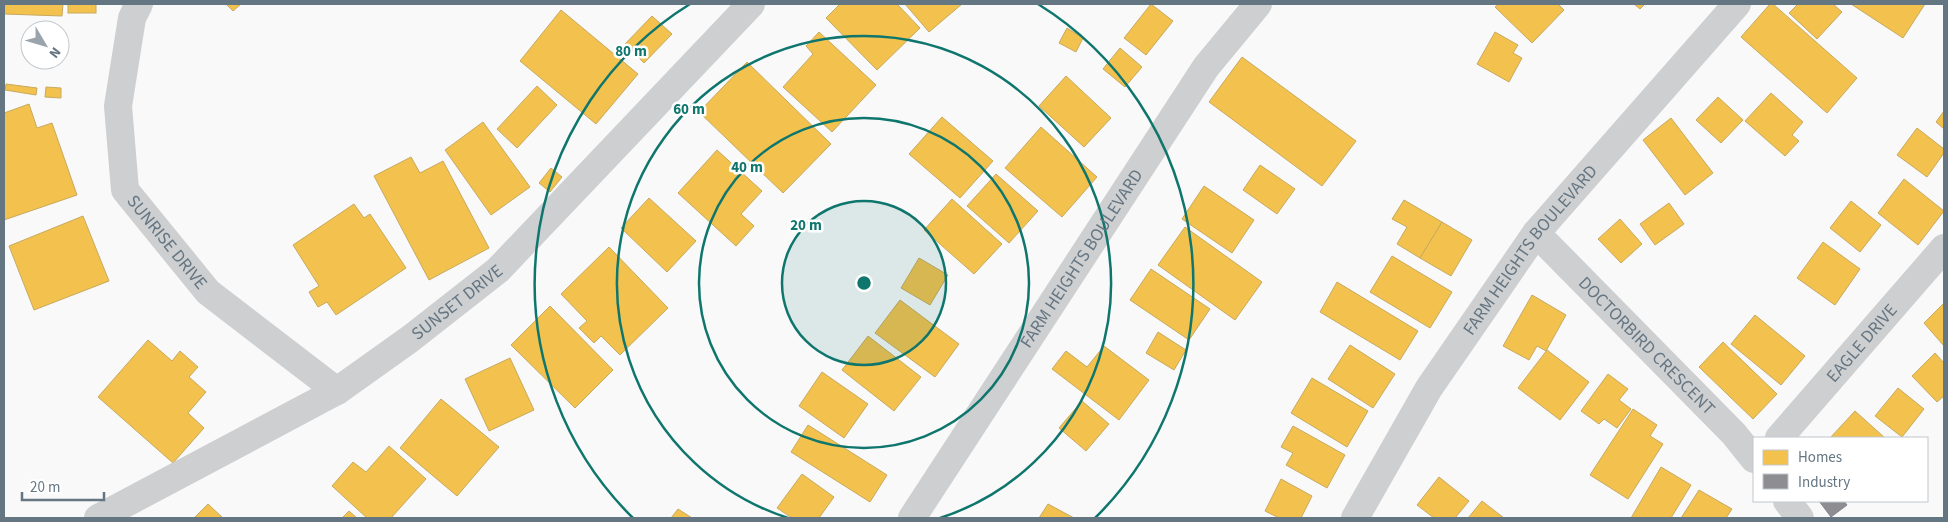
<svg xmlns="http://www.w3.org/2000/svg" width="1948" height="522" viewBox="0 0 1948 522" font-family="'Source Sans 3',sans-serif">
<rect width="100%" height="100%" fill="#f9f9f9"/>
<g fill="#f2c14e" stroke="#c8aa5e">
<polygon points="4,4 63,4 62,16 4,14"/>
<rect x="68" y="4" width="28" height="9"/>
<polygon points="226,4 241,4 233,11"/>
<polygon points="840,4 897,4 920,28 877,70 826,18"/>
<polygon points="905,4 962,4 929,32"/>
<polygon points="1151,4 1173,21 1146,55 1124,38"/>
<polygon points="1499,4 1558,4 1564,10 1532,43 1495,7"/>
<polygon points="1634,4 1645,4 1640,9"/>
<polygon points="1770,4 1773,4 1857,78 1827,113 1741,37"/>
<polygon points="1798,4 1833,4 1842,12 1817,39 1789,13"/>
<polygon points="1851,4 1925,4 1903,38"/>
<polygon points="561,10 638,74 596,124 520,61"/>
<polygon points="652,16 672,34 644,63 625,44"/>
<polygon points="1067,28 1083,38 1076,52 1059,43"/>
<polygon points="819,32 876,85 832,132 783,87 813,54 806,46"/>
<polygon points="1495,32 1518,45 1513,53 1522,58 1509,82 1477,64"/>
<polygon points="1120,48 1142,67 1125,87 1103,69"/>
<polygon points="1242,57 1356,141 1322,186 1209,102"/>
<polygon points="747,62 831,144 783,193 699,112"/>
<polygon points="1066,76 1111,118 1084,147 1039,106"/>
<polygon points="6,84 37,88 36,95 5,90"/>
<polygon points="537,86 557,105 517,148 497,129"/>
<polygon points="46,87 61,88 61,98 45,97"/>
<polygon points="1771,93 1803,122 1792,135 1799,141 1785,156 1745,121"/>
<polygon points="1718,97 1743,120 1721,143 1696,120"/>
<polygon points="29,104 37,128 52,123 77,195 4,220 4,113"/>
<polygon points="1944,111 1944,129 1936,122"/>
<polygon points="942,117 993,161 960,198 909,154"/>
<polygon points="1671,118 1713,173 1685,195 1643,140"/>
<polygon points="483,122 530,187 491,215 445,150"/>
<polygon points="1041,127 1097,177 1062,217 1005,168"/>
<polygon points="1917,128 1944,149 1944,153 1927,177 1897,155"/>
<polygon points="717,150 762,191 741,214 754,226 736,246 678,193"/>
<polygon points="411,157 420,173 443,161 489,248 429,280 374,176"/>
<polygon points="1260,165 1295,189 1277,214 1243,190"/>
<polygon points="551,168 562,177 550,192 539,183"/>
<polygon points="996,174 1038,211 1009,243 967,206"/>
<polygon points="1904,179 1944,211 1918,245 1878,213"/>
<polygon points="1204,186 1254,220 1232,253 1182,219"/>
<polygon points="649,198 696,241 667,272 621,228"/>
<polygon points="952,199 1002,244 974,274 924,230"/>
<polygon points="1404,200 1442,222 1420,258 1397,244 1407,227 1392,219"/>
<polygon points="1851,201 1881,225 1860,252 1830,228"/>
<polygon points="1669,203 1684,224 1655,245 1640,224"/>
<polygon points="354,204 364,218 370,214 406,268 336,315 327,302 318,307 309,292 319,286 293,245"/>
<polygon points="83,216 109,281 34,310 9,246"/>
<polygon points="1620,219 1642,244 1621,263 1598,239"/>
<polygon points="1442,222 1472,240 1451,276 1420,258"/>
<polygon points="1185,227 1262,282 1235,320 1158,265"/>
<polygon points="1823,242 1860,269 1835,305 1797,278"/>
<polygon points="609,247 668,308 620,355 601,336 594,343 579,328 587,321 561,294"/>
<polygon points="1392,256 1452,292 1430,328 1370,292"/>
<polygon points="919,258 948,275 930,305 901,288"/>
<polygon points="1151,269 1210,309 1189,340 1130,300"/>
<polygon points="1337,282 1418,331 1400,360 1320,312"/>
<polygon points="1532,295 1566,315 1546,351 1537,346 1529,360 1503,346"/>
<polygon points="900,300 959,344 935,377 875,333"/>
<polygon points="1944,303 1944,346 1924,323"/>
<polygon points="550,306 613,370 575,408 511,345"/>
<polygon points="1755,315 1805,356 1781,385 1731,344"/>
<polygon points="1158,332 1186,350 1174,370 1146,353"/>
<polygon points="868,336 921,377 894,411 842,370"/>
<polygon points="148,340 172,361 180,351 198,367 189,377 206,392 188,413 204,428 173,463 98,397"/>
<polygon points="1723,342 1777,394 1753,419 1699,367"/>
<polygon points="1350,345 1395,374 1373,408 1328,379"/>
<polygon points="1104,346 1149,380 1119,420 1052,369 1066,351 1087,367"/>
<polygon points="1547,350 1589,382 1560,420 1518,388"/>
<polygon points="1935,353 1944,363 1944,396 1937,402 1912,376"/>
<polygon points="510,358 534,410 489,431 465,379"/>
<polygon points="822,372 868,404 844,438 799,406"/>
<polygon points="1608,374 1628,389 1619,400 1631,409 1617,428 1604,419 1599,424 1581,411"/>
<polygon points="1312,378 1368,411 1347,447 1291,413"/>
<polygon points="1898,388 1924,409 1902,437 1875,416"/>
<polygon points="441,399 499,447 457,496 400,448"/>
<polygon points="1082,401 1109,424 1086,451 1059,428"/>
<polygon points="1633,409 1657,425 1650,436 1663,444 1628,499 1590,475"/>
<polygon points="1855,411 1885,438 1830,438"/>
<polygon points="808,425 887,475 870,502 791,452"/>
<polygon points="1293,426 1345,455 1327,488 1286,465 1293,453 1281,447"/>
<polygon points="389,446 426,479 391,518 367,518 332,486 353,462 366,472"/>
<polygon points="1661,467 1691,485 1671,518 1631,518"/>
<polygon points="802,474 834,497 819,518 792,518 777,508"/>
<polygon points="1439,477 1469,501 1455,518 1434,518 1417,505"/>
<polygon points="1281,479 1312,496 1301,518 1279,518 1265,511"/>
<polygon points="1699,490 1732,509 1726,518 1681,518"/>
<polygon points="1482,501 1504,518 1468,518"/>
<polygon points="208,504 223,518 194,518"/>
<polygon points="1048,504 1074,518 1039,518"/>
<polygon points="678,509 692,518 671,518"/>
<polygon points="349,511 357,518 342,518"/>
</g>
<polygon fill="#8d8d92" stroke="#81868e" points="1819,501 1844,501 1847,505 1831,517"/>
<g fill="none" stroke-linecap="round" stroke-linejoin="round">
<g stroke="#cecfd0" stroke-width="28">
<path id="s1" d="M139 4 132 18 118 106 125 190 208 292 337 391"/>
<path id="s2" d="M1536 233 1734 434 1754 459"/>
<path id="s3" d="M1779 438 1944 248"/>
<polyline points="1787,501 1800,518"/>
<path id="s4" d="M98 518 337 391 410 339 498 270 751 4"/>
<path id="s5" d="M912 518 1206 67 1258 4"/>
<path id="s6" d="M1355 518 1429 388 1536 233 1737 4"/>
</g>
</g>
<circle cx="864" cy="283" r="82" fill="#0f766e" fill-opacity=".12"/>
<g fill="none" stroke="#0f766e" stroke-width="2.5">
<circle cx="864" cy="283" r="82"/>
<circle cx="864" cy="283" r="165"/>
<path d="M788 518A247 247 0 1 1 940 518"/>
<path d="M633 518A329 329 0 0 1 690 4M1038 4A329 329 0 0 1 1095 518"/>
</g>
<g text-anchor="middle" stroke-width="5" stroke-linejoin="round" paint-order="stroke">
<g font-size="18" fill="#657683" stroke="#fff">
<text dy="6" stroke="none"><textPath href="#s1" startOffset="256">SUNRISE DRIVE</textPath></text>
<text dy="6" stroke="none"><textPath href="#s6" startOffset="321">FARM HEIGHTS BOULEVARD</textPath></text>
<text dy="6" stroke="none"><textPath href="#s5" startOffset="310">FARM HEIGHTS BOULEVARD</textPath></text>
<text dy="6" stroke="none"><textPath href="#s4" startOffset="420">SUNSET DRIVE</textPath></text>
<text dy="6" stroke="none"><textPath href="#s3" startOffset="126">EAGLE DRIVE</textPath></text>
<text dy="6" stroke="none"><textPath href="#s2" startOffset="158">DOCTORBIRD CRESCENT</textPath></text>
</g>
</g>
<circle cx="864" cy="283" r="8" fill="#0f766e" stroke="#fff" stroke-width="2.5"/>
<g font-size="15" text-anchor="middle" font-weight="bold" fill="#0f766e" stroke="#fff" stroke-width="5" stroke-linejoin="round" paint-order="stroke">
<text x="631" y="56">80 m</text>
<text x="689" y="114">60 m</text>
<text x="747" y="172">40 m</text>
<text x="806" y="230">20 m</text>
</g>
<rect width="1948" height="522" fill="none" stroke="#657683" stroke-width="10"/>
<rect x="1753" y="437" width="175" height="65" fill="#ffffff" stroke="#c1c8cd"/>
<rect x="1763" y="450" width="25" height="15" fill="#f2c14e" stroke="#c1c8cd"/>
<text x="1798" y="462" font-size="15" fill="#657683">Homes</text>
<rect x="1763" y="474" width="25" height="15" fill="#8d8d92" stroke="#c1c8cd"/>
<text x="1798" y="487" font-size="15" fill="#657683">Industry</text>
<g transform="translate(45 45) rotate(128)"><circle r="24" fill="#ffffff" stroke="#c1c8cd"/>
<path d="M0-4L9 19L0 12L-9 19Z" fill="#99a4ac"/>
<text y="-8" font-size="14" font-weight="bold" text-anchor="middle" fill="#657683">N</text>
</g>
<path d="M22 492v8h82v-8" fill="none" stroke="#657683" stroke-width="2.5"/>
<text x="30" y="492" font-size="15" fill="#657683" stroke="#ffffff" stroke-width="4" paint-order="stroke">20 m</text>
</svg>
